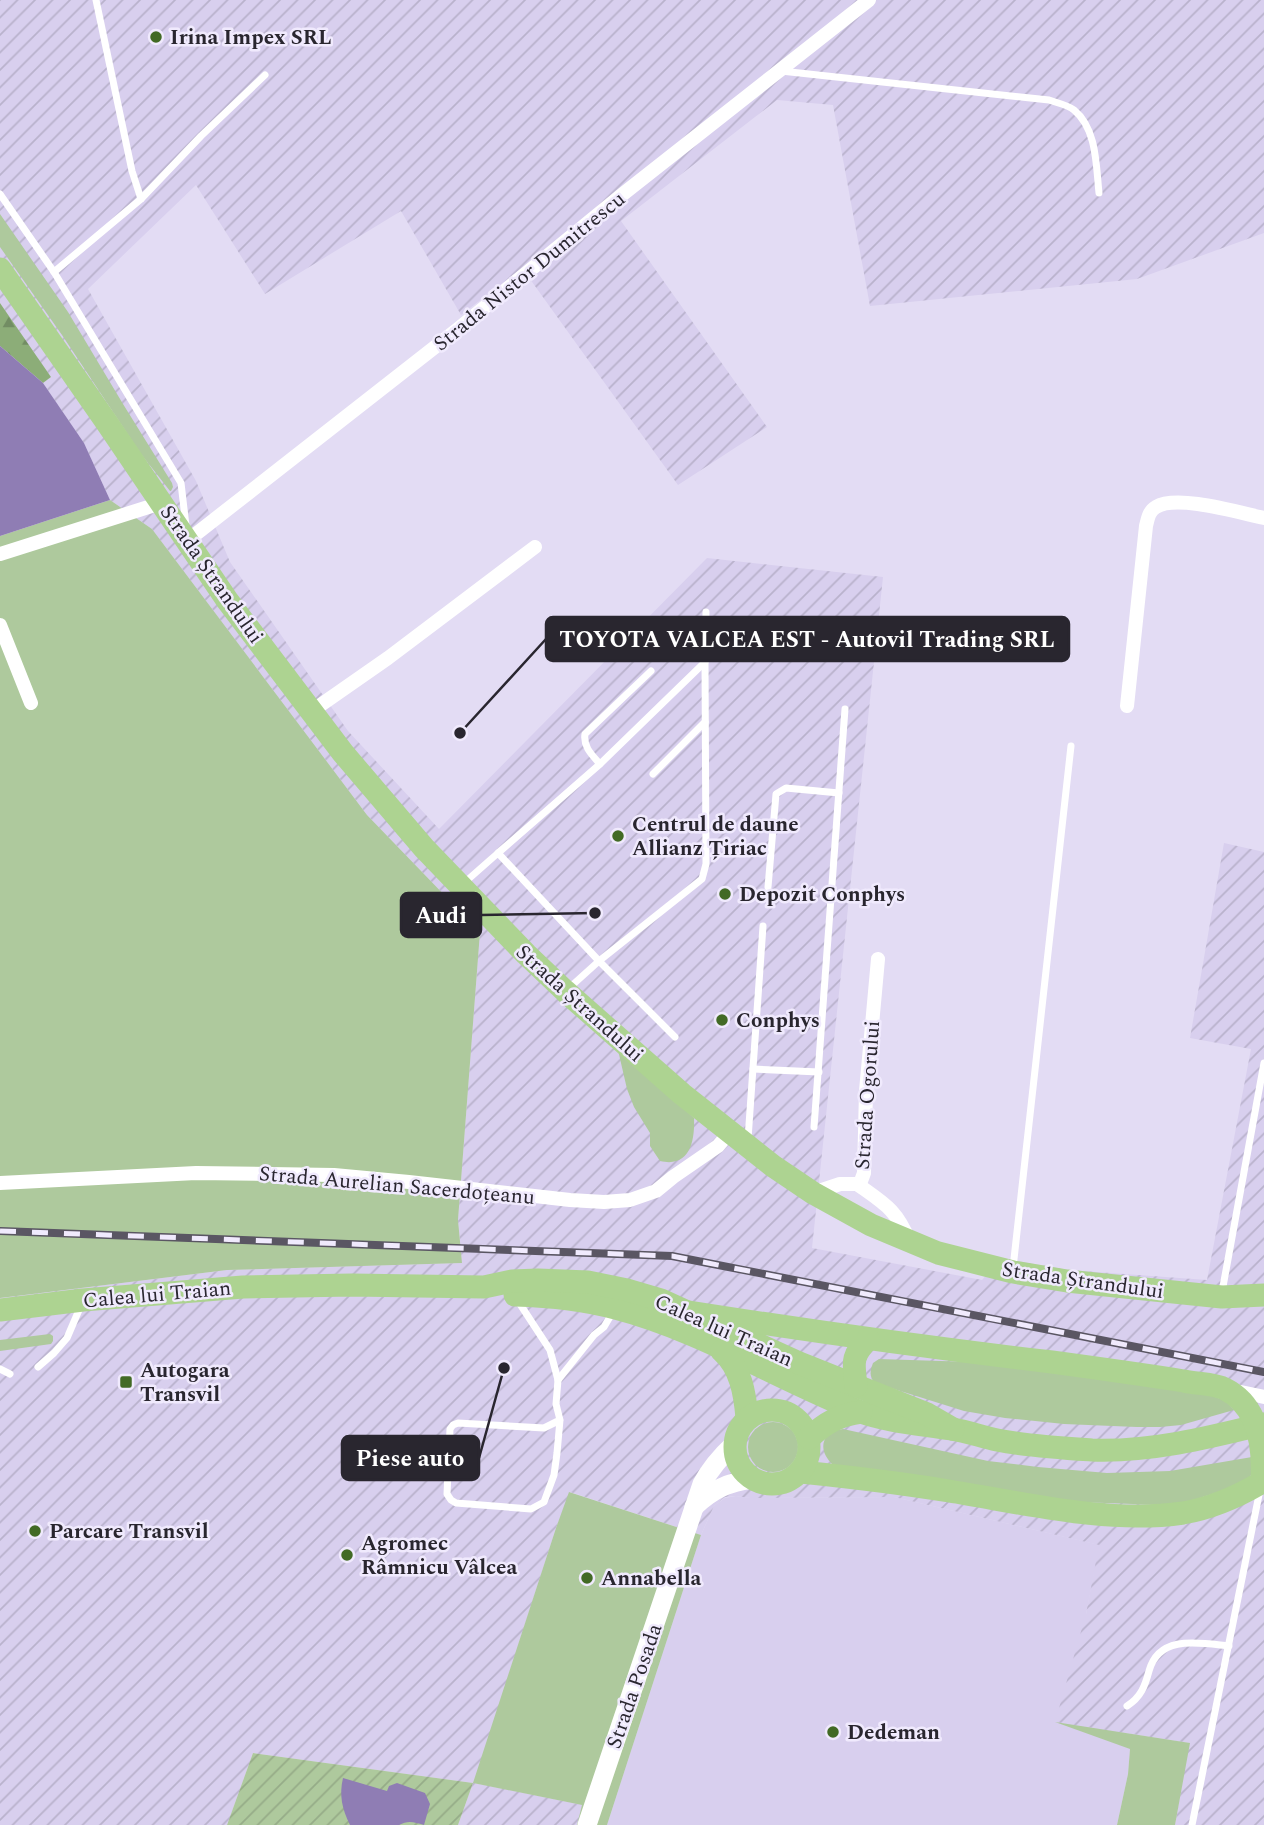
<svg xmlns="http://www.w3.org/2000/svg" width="1264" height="1825" viewBox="0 0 1264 1825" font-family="Spectral,serif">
<defs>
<pattern id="industrial-furrows" width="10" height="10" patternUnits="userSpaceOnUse" patternTransform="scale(1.75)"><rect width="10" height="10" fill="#d8cfee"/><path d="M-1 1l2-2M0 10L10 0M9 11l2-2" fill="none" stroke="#b9b2cc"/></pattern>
<pattern id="forest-firs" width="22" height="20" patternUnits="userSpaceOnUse" patternTransform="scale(1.75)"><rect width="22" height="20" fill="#8cad78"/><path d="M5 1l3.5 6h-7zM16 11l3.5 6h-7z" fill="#728d63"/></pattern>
<pattern id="garden-furrows" width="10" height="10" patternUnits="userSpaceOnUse" patternTransform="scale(1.75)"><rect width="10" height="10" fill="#aec99d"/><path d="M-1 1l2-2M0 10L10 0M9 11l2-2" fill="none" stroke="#96ac88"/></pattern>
</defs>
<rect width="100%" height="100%" fill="#e3dcf4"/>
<polygon fill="#d8cfee" points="736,1496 750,1498 894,1497 1100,1545 1086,1614 1130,1749 1128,1774 1117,1825 607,1825 701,1535 714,1506 725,1498"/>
<polygon fill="url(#industrial-furrows)" points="0,0 1264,0 1264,233 1137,279 870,306 833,105 777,100 621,221 767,427 678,485 522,268 461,315 401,211 265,294 196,185 88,289 196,481 230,562 348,731 439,829 707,558 883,577 812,1248 982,1280 1001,1258 1069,1270 1207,1280 1251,1049 1190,1038 1224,843 1264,852 1264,1825 1175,1825 1189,1743 1055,1722 1086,1614 1099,1545 894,1497 750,1498 736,1496 725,1497 714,1506 701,1535 570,1492 556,1528 474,1783 583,1805 577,1825 458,1825 473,1783 253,1753 227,1825 0,1825 0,1298 227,1270 462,1263 458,1220 480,932 367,815 152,529 110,500 84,443 43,383 51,377 0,303"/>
<g fill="#aec99d">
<polygon points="0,214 68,312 123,404 172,483 173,487 171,491 170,491 141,454 62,335 0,247"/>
<polygon points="110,500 152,529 367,815 480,932 458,1220 462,1263 227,1270 0,1298 0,536"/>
<path d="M618 1050 694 1118C695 1141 690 1168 660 1161L650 1146V1133L634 1107 627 1089Z"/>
<polygon points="50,1334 53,1336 53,1341 51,1344 0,1351 0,1340"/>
<path d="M879 1359 972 1362 1202 1392 1226 1401 1234 1410 1181 1425 1160 1427H1137L1064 1424 1005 1418 964 1411 875 1383C869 1377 870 1371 873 1363Z"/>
<circle cx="773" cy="1447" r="25"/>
<path d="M843 1429 988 1461 1038 1467 1107 1473 1170 1471 1252 1457 1254 1469 1249 1479 1231 1488 1187 1502 1160 1505 1079 1502 833 1465C817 1450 821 1432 843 1429Z"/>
<polygon points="569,1492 701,1535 607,1825 577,1825 582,1805 473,1783 556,1528"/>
<polygon points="1055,1722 1190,1743 1175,1825 1117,1825 1128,1774 1130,1749"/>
</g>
<polygon fill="url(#forest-firs)" points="0,303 51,377 43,383 0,346"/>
<polygon fill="url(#garden-furrows)" points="253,1753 473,1783 458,1825 227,1825"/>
<g fill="#8f7db4">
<polygon points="0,346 43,383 84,443 110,500 0,536"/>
<path d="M343 1778 387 1791 389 1786 397 1783 425 1793 430 1804 424 1825C414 1822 408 1820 399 1825H350C342 1809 339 1795 343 1778Z"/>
</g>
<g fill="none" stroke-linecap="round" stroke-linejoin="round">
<g stroke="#fff" stroke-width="7">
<polyline points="96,0 132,171 141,199"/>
<path d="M781 71 1049 100C1057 103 1068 105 1074 110 1097 129 1096 165 1099 193"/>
<polyline points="0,194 54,272 181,483 186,526"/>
<polyline points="54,272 141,199 201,136 265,75"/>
<path d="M600 764C592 755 583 747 585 734L651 671"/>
<polyline points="653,774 705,722"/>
<polyline points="498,853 600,764 705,662"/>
<polyline points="464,883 498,853 599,961 675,1037"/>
<polyline points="768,887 776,794 786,788 839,793"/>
<polyline points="568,989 599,961 702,879 706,864 705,662 706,612"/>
<polyline points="753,1069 819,1072"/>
<polyline points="814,1127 845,709"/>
<polyline points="748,1139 763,926"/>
<polyline points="1013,1268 1071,746"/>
<polyline points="1222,1292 1264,1063"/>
<polyline points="518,1301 550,1350 558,1380 556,1404 560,1420 557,1453 554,1475 544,1502 531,1509 456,1503 451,1500 447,1494 450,1429 453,1425 458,1423 544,1428 560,1420"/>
<polyline points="38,1367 54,1353 67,1338 82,1303"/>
<polyline points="0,1369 10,1374"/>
<polyline points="558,1380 594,1335 604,1327 614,1310"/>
<path d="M1127 1706C1141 1697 1145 1686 1149 1671 1159 1634 1200 1643 1229 1646"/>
<polyline points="1192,1825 1260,1490"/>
</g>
<g stroke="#fff" stroke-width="14">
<polyline points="187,541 458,329 623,194 869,0"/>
<polyline points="0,554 161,503"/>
<polyline points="0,625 31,703"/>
<path d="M1127 706 1146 526C1148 518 1149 511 1156 507 1177 494 1240 513 1264 518"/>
<polyline points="312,711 388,658 535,547"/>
<polyline points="0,1183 196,1173 334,1175 409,1182 570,1200 604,1202 630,1200 656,1191 673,1177 718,1146 730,1132"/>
<path d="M857 1184C885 1204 896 1209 910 1242"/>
<polyline points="813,1193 840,1184 857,1184 861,1181 864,1173 866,1091 878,959"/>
<polyline points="1231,1390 1264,1397"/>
</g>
<g stroke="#fff" stroke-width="19">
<path d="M694 1507C712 1490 728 1482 753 1479"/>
<path d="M587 1825 702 1484C711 1467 721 1456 735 1443"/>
</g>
<g stroke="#add391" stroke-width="23">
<polyline points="0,269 107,423 227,600 343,753 424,848 526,954 565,991 682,1094 773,1166 813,1193 871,1225 938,1253 1013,1272 1067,1281 1222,1297 1264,1295"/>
<path d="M515 1295C548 1296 582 1299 615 1308 700 1330 776 1378 858 1411 888 1422 920 1424 951 1429 967 1431 982 1437 997 1440 1028 1446 1061 1448 1092 1450 1151 1452 1207 1438 1264 1424"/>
<polyline points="0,1310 83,1300 243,1287 352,1285 484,1287 512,1281 538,1280 588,1282 627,1290 661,1300 799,1363 927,1414 953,1429"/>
<path d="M689 1312C810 1331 931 1348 1052 1362 1096 1368 1140 1374 1184 1381 1196 1384 1214 1383 1225 1389 1259 1406 1264 1448 1262 1482 1237 1497 1211 1508 1183 1513 1107 1524 1024 1503 949 1491 900 1483 850 1477 801 1472"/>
<path d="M722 1351C741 1368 745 1394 747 1418"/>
<path d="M856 1386C854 1364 850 1357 868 1339"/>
<circle cx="772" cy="1447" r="37"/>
<path d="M809 1438C825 1423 839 1415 861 1412"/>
</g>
<defs>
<polyline id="rail" points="0,1231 672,1256 1264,1372"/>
</defs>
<use href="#rail" stroke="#5a5663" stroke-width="8"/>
<use href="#rail" stroke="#f0eafd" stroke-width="5" stroke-dasharray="16" stroke-linecap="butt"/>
</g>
<g fill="#426a25" stroke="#f0eafd" stroke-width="2.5">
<circle cx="156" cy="37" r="7"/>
<circle cx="618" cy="836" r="7"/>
<circle cx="725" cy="894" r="7"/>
<circle cx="722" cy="1020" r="7"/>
<rect x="119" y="1375" width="14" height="14" rx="3.5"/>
<circle cx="35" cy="1531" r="7"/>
<circle cx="347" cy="1555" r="7"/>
<circle cx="587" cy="1578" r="7"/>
<circle cx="833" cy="1732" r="7"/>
</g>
<g text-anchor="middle" stroke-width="5" stroke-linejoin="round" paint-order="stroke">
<g font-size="21" font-weight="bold" fill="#29262f" stroke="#f0eafd" text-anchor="start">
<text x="170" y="44">Irina Impex SRL</text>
<text x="632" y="831">Centrul de daune<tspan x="632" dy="24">Allianz Țiriac</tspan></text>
<text x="739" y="901">Depozit Conphys</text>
<text x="736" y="1027">Conphys</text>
<text x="140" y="1377">Autogara<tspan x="140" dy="24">Transvil</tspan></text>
<text x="49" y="1538">Parcare Transvil</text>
<text x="361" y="1550">Agromec<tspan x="361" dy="24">Râmnicu Vâlcea</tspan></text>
<text x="601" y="1585">Annabella</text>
<text x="847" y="1739">Dedeman</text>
</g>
<g font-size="21" fill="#29262f" stroke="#f0eafd">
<text transform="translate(529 271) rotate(-39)" y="7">Strada Nistor Dumitrescu</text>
<text transform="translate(212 574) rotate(55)" y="7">Strada Ștrandului</text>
<text transform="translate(580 1003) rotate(42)" y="7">Strada Ștrandului</text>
<text transform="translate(867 1095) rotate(-86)" y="7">Strada Ogorului</text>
<text transform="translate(397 1185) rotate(5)" y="7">Strada Aurelian Sacerdoțeanu</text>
<text transform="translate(1083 1280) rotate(8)" y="7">Strada Ștrandului</text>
<text transform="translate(157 1294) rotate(-5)" y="7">Calea lui Traian</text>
<text transform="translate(724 1330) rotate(24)" y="7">Calea lui Traian</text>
<text transform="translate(634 1686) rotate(-71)" y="7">Strada Posada</text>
</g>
</g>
<path fill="none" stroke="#29262f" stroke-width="2.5" d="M460 733L546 639M595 913L481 915M504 1368L479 1458"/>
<g fill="#29262f" stroke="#f0eafd" stroke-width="2.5">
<circle cx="460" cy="733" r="7"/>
<circle cx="595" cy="913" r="7"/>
<circle cx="504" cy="1368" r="7"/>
</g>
<g fill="#29262f" stroke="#29262f" stroke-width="2.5">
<rect x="546" y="617" width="523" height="44" rx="7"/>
<rect x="401" y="893" width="80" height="44" rx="7"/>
<rect x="342" y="1436" width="137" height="44" rx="7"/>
</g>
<g font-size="23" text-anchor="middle" font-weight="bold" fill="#fff">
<text x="807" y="647">TOYOTA VALCEA EST - Autovil Trading SRL</text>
<text x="441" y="923">Audi</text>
<text x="410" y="1466">Piese auto</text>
</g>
</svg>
